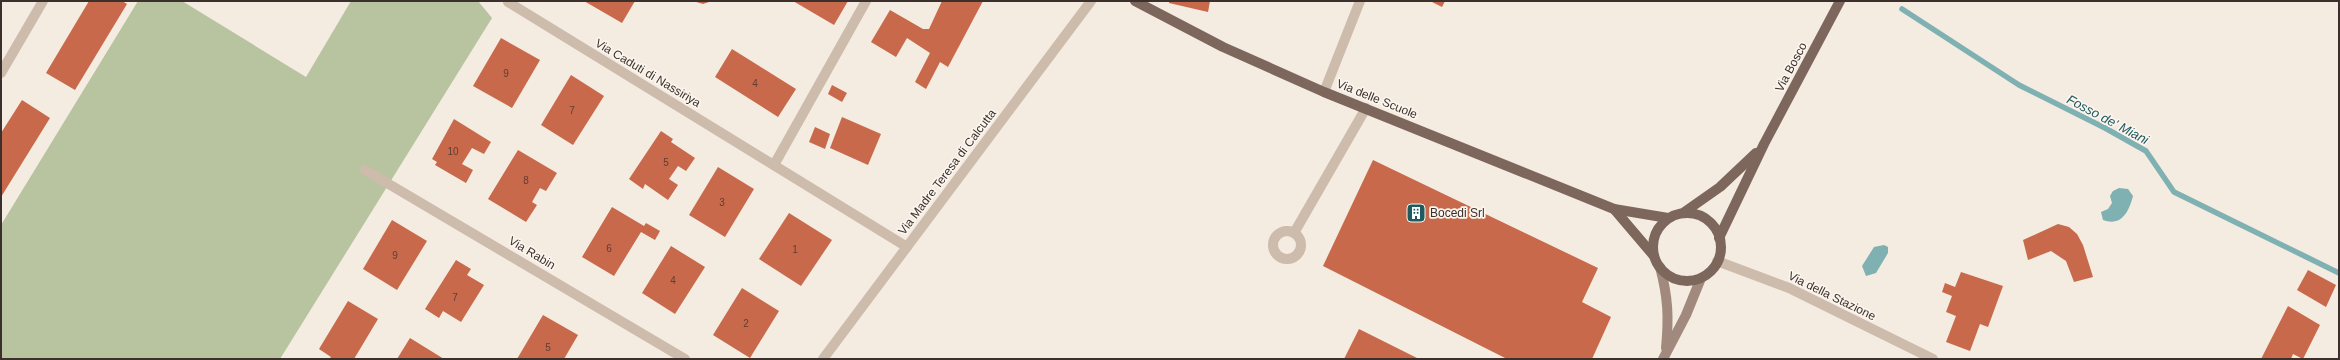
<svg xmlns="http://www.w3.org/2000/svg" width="2340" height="360" viewBox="0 0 2340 360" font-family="Arial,sans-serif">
<rect width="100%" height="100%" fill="#f4ebe1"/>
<polygon fill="#b8c4a0" points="138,1 182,1 306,77 351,1 478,1 492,18 280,359 1,359 1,225"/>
<g fill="#7fb0b2">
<path d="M2119 188 2128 189 2133 196C2129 211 2122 227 2103 220L2101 212 2108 209 2112 203 2110 196 2113 191Z"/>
<polygon points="1884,245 1888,247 1888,253 1876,273 1866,276 1862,266 1874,247"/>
</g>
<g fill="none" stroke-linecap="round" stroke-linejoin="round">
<polyline stroke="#7fb0b2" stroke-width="5.5" points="1902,9 2019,85 2105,128 2146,151 2174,192 2339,273"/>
</g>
<g fill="#c8694b">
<polygon points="89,1 122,1 127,4 75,90 46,73"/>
<polygon points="584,1 635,1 622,23"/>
<polygon points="693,1 712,1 703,4"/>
<polygon points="793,1 848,1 834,25"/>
<polygon points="942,1 983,1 948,67 940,62 926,89 915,82 930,53 907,38 896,57 871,42 890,10 923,29 929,29"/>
<polygon points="1169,1 1210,1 1208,12 1169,3"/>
<polygon points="1430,1 1445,1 1442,7"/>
<polygon points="501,38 540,60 512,108 473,86"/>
<polygon points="732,49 796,89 778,117 715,77"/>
<polygon points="571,75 604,96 573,145 541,125"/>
<polygon points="832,85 847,93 842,102 828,94"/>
<polygon points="22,100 50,118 1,197 1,133"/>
<polygon points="842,117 881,134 868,165 830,148"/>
<polygon points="454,119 491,142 484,154 472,148 462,164 473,170 466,183 435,165 437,162 432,159"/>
<polygon points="815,127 830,134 825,149 809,142"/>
<polygon points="661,131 673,139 671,142 695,158 686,171 678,166 669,179 678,185 668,200 645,184 643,189 629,179"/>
<polygon points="518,150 557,173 546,191 540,188 532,202 537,205 526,222 488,199"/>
<polygon points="1373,160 1598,268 1582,302 1611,317 1592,359 1507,359 1323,266"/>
<polygon points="718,167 754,189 725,237 689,215"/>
<polygon points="612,207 644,226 646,223 660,231 655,240 641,232 614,276 582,257"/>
<polygon points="789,213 832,240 801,286 759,259"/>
<polygon points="392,220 427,241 397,290 363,269"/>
<polygon points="2058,224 2069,227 2077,234 2083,245 2093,277 2074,282 2066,261 2051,251 2028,260 2023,240"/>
<polygon points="671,246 705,267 675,314 642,293"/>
<polygon points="456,260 471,269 467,275 484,285 461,322 443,311 439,318 425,309"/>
<polygon points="2308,270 2336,285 2326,307 2297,290"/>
<polygon points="1961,272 2003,286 1988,327 1980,324 1970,351 1946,342 1956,316 1946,312 1952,296 1942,292 1945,283 1955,287"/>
<polygon points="742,288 779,311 750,358 713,335"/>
<polygon points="348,301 378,319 354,359 329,359 331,357 319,349"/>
<polygon points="2288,306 2320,325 2303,359 2293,354 2291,359 2261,359"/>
<polygon points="543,315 578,335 564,359 517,359"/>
<polygon points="1359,329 1419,359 1344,359"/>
<polygon points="410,338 444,359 397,359"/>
</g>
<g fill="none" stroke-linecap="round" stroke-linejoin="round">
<g stroke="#cdbbac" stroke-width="10">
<polyline points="509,1 508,2 907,247"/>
<polyline points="1,73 43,1"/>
<polyline points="1324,92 1360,1"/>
<polyline points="774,165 866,1"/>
<polyline points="365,170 685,359"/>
<circle cx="1287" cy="245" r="14"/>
<polyline points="1294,233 1366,108"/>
<polyline points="1717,261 1789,288 1933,359"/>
<polyline points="823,359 1091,1"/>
</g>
<g stroke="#a18a7d" stroke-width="10">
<path d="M1660 267C1668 297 1669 317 1666 348"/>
<polyline points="1663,359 1686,315 1701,278"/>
</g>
<g stroke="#7d675c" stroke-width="10">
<polyline points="1135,1 1223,47 1324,92 1614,209 1668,218"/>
<polyline points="1614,209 1654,256"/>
<polyline points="1683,213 1720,187 1756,153"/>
<circle cx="1687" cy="247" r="34"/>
<polyline points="1719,238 1764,144 1840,1"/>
</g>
</g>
<defs>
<symbol id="building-square" viewBox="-11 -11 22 22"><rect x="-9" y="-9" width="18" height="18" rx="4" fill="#1f5a5e" stroke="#fbf5ee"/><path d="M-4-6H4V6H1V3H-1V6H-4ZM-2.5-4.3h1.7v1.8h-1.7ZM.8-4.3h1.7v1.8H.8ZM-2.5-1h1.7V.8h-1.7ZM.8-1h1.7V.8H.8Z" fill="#fff"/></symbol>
</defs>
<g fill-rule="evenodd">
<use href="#building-square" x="1405" y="202" width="22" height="22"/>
</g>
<g text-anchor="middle" stroke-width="3.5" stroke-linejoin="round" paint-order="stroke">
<g font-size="10" fill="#5e3e33">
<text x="506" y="77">9</text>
<text x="755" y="87">4</text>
<text x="572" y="114">7</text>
<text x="453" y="155">10</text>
<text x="666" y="166">5</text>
<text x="526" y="184">8</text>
<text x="722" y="206">3</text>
<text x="609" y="252">6</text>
<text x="795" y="253">1</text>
<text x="395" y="259">9</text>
<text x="673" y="284">4</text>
<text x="455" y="301">7</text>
<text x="746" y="327">2</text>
<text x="548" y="351">5</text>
</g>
<g font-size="12" fill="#3b302b" stroke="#fbf5ee">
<text transform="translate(1791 67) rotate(-62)" y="4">Via Bosco</text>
<text transform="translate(648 73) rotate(31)" y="4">Via Caduti di Nassiriya</text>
<text transform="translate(1377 99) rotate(22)" y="4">Via delle Scuole</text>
<text transform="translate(947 172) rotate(-53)" y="4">Via Madre Teresa di Calcutta</text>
<text transform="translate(532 253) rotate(31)" y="4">Via Rabin</text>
<text transform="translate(1832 296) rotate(26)" y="4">Via della Stazione</text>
</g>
<g font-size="12" fill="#3b302b" stroke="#fbf5ee" text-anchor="start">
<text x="1430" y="217">Bocedi Srl</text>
</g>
<g font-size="13" font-style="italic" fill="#1f5a5e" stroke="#fbf5ee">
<text transform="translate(2108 119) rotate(28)" y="5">Fosso de' Miani</text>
</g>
</g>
<rect width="2340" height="360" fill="none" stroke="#3b302b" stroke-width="4"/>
</svg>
